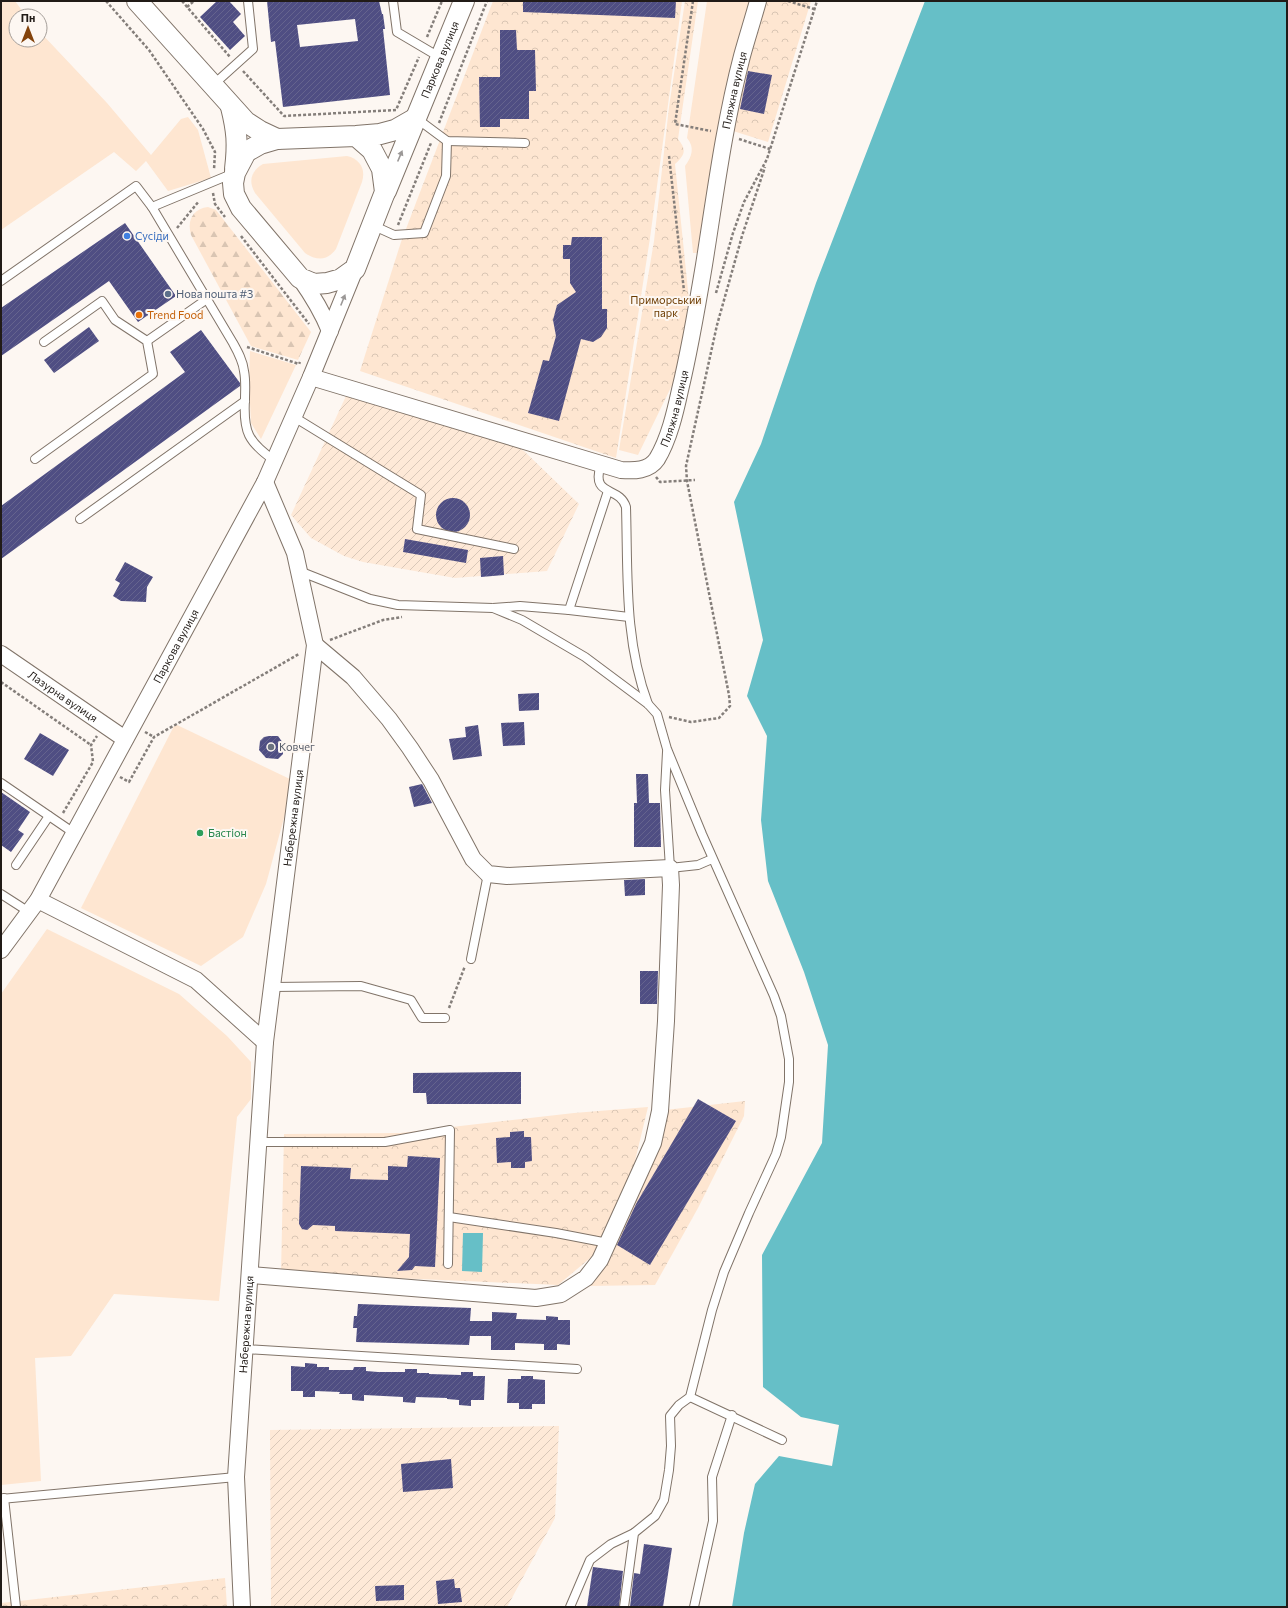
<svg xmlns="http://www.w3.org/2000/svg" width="1288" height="1608" viewBox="0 0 1288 1608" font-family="Commissioner,sans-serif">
<defs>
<pattern id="industrial-furrows" width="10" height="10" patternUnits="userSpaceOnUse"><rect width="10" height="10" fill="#fee9d7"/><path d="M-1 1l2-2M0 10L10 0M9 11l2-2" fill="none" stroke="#d9c7b8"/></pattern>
<pattern id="forest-firs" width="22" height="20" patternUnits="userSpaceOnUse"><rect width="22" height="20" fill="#fee6d1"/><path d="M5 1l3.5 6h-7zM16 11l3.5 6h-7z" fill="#d9c5b3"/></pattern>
<pattern id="park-crowns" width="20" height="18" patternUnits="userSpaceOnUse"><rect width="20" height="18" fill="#fee6d1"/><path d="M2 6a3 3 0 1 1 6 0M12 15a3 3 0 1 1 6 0" fill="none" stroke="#d9c5b3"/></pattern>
<pattern id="building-hatch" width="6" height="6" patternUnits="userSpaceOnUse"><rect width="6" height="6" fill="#4f4e83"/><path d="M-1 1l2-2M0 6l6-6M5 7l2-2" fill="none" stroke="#65648e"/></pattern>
</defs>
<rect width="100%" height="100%" fill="#fdf7f2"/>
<g fill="url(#industrial-furrows)">
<polygon points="346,396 507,442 524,451 579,504 547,571 455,578 363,562 344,556 311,538 291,515"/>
<polygon points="559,1426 555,1518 507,1607 271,1607 270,1430"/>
</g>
<g fill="#fee6d1">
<polygon points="1,1 15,1 26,16 16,16 16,40 40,40 40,32 107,103 151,155 181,119 188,117 198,130 211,178 168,191 146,161 136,171 114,152 1,230"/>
<path d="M707 1H751L721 123 697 253H693L685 166C692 157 695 147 687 138Z"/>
<path d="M347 156C360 159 366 169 362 182L336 249C327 261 317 261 305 253L255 193C248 181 251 171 263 164Z"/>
<polygon points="250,351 296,365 261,439 251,423 249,384"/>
<polygon points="175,724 294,781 266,884 243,937 201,966 81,908"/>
<polygon points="47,929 179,994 227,1036 251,1062 251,1099 237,1117 219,1301 114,1294 71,1356 35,1358 41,1481 1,1485 1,994"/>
</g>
<path fill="url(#forest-firs)" d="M208 207 216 210 311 332 298 360 251 346 191 235C187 221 192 209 208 207Z"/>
<g fill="url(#park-crowns)">
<polygon points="493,1 682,1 650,238 616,458 360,371 401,242"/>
<path d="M685 1H698L678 139C687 150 685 155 675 164L689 300 677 375 638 455 619 450 654 241 669 107Z"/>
<polygon points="762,1 811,1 768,142 730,130"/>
<polygon points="745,1101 744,1116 698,1208 655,1285 588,1286 665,1110"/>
<polygon points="648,1107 634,1165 595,1254 558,1285 281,1273 284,1134 400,1133 574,1113"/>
<polygon points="225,1578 227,1607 1,1607 1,1603"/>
</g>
<g fill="#66bfc7">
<polygon points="925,1 1287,1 1287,1607 732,1607 744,1533 755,1484 779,1456 832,1466 839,1425 801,1417 763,1387 762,1255 822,1143 828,1045 804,972 768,881 761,820 767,736 747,696 763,640 734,502 761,444 816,283"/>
<polygon points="463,1233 483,1233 482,1272 462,1271"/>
</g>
<g fill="url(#building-hatch)" fill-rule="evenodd">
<polygon points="217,1 229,1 241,14 233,22 245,36 230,50 200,17"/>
<path d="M267 1H379L382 14H383L385 29H383L390 95 283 107 275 41 271 42ZM355 19 358 41 300 47 297 25Z"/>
<polygon points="523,1 676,1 675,18 523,12"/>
<polygon points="500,30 516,30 517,50 535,50 536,91 529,91 529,119 500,119 500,127 480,127 479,77 500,77"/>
<polygon points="748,71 772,75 764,114 740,109"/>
<polygon points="125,223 176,296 138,322 109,281 1,356 1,308"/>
<polygon points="572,237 602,237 602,309 607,309 607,328 601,337 593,342 581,339 559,421 528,413 543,360 549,361 556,336 553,320 557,305 576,292 570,283 570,259 563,259 563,245 571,245"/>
<polygon points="89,327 99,341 54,373 44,360"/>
<polygon points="201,330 240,383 240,386 1,559 1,506 185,372 170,352"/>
<circle cx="453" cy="515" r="17"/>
<polygon points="405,539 468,550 466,563 403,552"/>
<polygon points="503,556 504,575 481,577 480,558"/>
<polygon points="125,562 153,577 147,587 146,602 121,601 113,596 120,583 115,580"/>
<polygon points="539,693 539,710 519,711 518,694"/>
<polygon points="524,722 525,745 503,746 501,723"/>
<polygon points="478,725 482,756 453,760 449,739 466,737 465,727"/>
<polygon points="40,733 69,750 53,776 24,759"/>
<polygon points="269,736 278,736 283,743 283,754 278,759 266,758 259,750 260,741 264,737"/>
<polygon points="636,774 648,774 649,803 660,803 661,847 634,847 634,803 637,803"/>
<polygon points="422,784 432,803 414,807 409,787"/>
<polygon points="1,792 30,812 18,830 24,834 11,852 1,845"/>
<polygon points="645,879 645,895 625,896 624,880"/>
<polygon points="640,971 658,971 657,1004 640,1004"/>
<polygon points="521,1072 521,1104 427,1104 426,1093 413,1093 413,1073"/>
<polygon points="698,1099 736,1121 650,1265 617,1245 636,1204"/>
<polygon points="524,1131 524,1137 531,1137 532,1161 525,1162 525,1168 511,1168 511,1162 497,1163 496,1138 510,1137 510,1132"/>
<polygon points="408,1156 440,1158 435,1267 415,1266 412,1270 397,1271 409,1257 410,1234 335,1231 335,1226 313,1225 307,1230 302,1229 299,1224 301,1166 351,1168 350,1179 388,1180 388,1166 407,1167"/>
<polygon points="358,1304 471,1308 470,1321 492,1321 492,1312 517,1313 516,1319 546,1320 546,1316 558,1317 558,1320 570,1320 570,1345 557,1344 557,1350 544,1350 544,1344 515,1343 515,1350 491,1350 491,1336 470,1336 469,1345 356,1342 357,1328 353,1328 354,1316 357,1316"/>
<polygon points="305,1363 317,1364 317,1367 329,1367 329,1370 353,1370 354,1367 366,1367 366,1371 378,1372 405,1372 405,1369 417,1369 417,1373 429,1373 429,1374 461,1375 461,1372 473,1372 473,1376 485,1376 484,1400 471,1400 471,1406 459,1405 459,1400 447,1399 447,1398 416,1397 415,1403 403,1402 403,1397 364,1395 364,1401 352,1400 352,1394 339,1394 340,1392 315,1391 315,1397 303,1397 303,1391 291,1391 291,1366 305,1367"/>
<polygon points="521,1376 533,1376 533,1379 545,1380 545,1404 532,1404 532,1409 519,1409 519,1403 507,1403 508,1379 521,1379"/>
<polygon points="451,1459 453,1488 403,1492 401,1464"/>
<polygon points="644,1544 672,1548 663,1607 630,1607 634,1573 640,1574"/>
<polygon points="593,1567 623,1571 619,1607 587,1607"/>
<polygon points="454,1579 455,1588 460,1588 462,1602 438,1604 436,1581"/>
<polygon points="404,1585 404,1600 376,1601 375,1586"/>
</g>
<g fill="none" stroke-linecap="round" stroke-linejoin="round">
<defs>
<g id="service">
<polyline points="393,1 397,32 441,58"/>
<polyline points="213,85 253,49 248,1"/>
<polyline points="416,118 447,141 525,143"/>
<path d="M234 173 152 207 233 343C238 352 243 361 244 371 246 381 245 390 245 399 243 432 248 442 275 461"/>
<polyline points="372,225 394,235 424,233 446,176 447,141"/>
<polyline points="1,281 136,186 152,207"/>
<polyline points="147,341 207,299"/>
<polyline points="294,417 421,495 417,529 514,549"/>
<polyline points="35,459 153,374 147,341 115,320 102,301 44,342"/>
<path d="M601 464C590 498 619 485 626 507 628 574 624 640 648 704"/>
<polyline points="80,519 245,401"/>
<polyline points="299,571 370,599 398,605 493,608 520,606 569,610 608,491"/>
<polyline points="493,608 522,620 585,657 648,704 657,714 667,749 702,834 774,996 781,1016 789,1059 789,1082 781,1137 776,1154 749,1213 724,1272 712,1310 690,1397 679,1405 670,1416 671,1446 669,1470 664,1500 655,1516 634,1533 624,1607"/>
<polyline points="569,610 629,617"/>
<polyline points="667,752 665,790 670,868 698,865 712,859"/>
<polyline points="1,783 74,833"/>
<polyline points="16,865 49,816"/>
<polyline points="1,894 29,912"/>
<polyline points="471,959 488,874"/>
<polyline points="273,987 361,986 411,1000 422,1018 445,1018"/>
<polyline points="259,1142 385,1142 450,1130 448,1264"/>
<polyline points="449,1217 556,1233 608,1243"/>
<polyline points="245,1349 577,1369"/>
<polyline points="690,1397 782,1440"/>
<polyline points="4,1498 16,1607"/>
<polyline points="1,1499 236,1477"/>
<polyline points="570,1607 590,1560 611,1544 634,1533"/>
<polyline points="694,1607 713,1521 712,1477 732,1415"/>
</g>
<g id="minor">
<path d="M300 278C312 295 322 311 330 331"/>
<path id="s1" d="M311 377 621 470C634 471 649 471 657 459 669 439 675 413 680 390 690 349 697 307 704 265 715 196 724 125 742 56 747 38 753 19 758 1"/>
<path id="s2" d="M1 654 125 739"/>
<polyline points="38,900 196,980 265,1042"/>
<path id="s3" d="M1 950 38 900 265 482 311 377 355 269"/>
<polyline points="250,1275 536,1298 561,1294 586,1278 600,1260 653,1143 660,1111 666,1021 671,885 670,868 507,876 488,874 473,859 431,780 410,748 389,719 353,677 315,645"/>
<path id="s4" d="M242 1607 236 1477 265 1042 315 645 295 553 265 482"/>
</g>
<g id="tertiary">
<polyline points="137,1 246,122 260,131 277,139"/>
<path d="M231 107C237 131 238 144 235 169"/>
<polyline points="356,136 372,150 382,169 385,192 355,269 341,279 327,283 314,284 300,278 241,208 234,194 233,183 235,173 246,152 260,144 277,139 356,136 380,134 395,130 416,118"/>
<path id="s5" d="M386 191 464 1"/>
</g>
</defs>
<use href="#service" stroke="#817469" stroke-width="10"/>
<use href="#minor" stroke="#817469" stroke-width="18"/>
<use href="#tertiary" stroke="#817469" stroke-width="22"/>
<g stroke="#847e7a" stroke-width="2.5" stroke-dasharray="3 2" stroke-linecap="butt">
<polyline points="106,1 149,50 203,129 215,152 214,170"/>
<polyline points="182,1 230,57"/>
<polyline points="693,1 675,124 711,131"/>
<polyline points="788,1 814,9"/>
<polyline points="187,7 194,1"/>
<polyline points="427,37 442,1"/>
<polyline points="243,71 284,116 396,110 419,57"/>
<polyline points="439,123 487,1"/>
<polyline points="739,139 770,149"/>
<polyline points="669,156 684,291"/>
<polyline points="213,193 215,204 225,217"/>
<polyline points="398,225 431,143"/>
<polyline points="177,228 199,201"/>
<polyline points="241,236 309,324"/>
<polyline points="716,293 733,233 744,202 767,159 817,1"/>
<polyline points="247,347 299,364 300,362"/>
<polyline points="656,477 660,482 695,480"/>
<polyline points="330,640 383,620 402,617"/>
<polyline points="1,682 91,745"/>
<polyline points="669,717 691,722 719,718 730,706 729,695 687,481 686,466 717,325 742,236 765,167"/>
<polyline points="145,732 154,737"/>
<polyline points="120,777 129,782 154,737 299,654"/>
<polyline points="63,813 93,762 91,745 97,736"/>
<polyline points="449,1008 465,966"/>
</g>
<use href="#service" stroke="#fff" stroke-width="8"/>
<use href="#minor" stroke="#fff" stroke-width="16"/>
<use href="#tertiary" stroke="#fff" stroke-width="20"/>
</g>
<defs><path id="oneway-solid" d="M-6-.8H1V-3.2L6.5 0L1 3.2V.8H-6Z"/></defs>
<g fill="#9b9897">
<use href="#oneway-solid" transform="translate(400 156) rotate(-67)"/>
<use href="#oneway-solid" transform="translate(343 300) rotate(-68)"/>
</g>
<circle fill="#3f7fe0" stroke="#fdf7f2" stroke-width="1.5" cx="127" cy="236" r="4"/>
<circle fill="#5c6f8a" stroke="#fdf7f2" stroke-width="1.5" cx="168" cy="294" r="4"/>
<circle fill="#e8710a" stroke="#fdf7f2" stroke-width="1.5" cx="139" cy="315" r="4"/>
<circle fill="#6b7280" stroke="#fdf7f2" stroke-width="1.5" cx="271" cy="747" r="4"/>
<circle fill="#2e9e5b" stroke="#fdf7f2" stroke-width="1.5" cx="200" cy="833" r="4"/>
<g text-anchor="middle" stroke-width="4" stroke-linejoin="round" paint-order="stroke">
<g font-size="11" fill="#211b17" stroke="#fdf7f2">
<text dy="4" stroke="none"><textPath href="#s5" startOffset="142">Паркова вулиця</textPath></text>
<text dy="4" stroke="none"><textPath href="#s1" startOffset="741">Пляжна вулиця</textPath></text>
<text dy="4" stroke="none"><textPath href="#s1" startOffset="417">Пляжна вулиця</textPath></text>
<text dy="4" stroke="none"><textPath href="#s3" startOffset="351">Паркова вулиця</textPath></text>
<text dy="4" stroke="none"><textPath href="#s2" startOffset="75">Лазурна вулиця</textPath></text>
<text dy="4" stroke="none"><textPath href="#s4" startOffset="792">Набережна вулиця</textPath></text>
<text dy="4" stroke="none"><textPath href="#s4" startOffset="283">Набережна вулиця</textPath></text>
</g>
<g font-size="11" fill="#366cbe" stroke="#fdf7f2" text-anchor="start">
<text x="135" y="240">Сусіди</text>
</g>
<g font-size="11" fill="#4e5e75" stroke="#fdf7f2" text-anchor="start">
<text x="176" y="298">Нова пошта #3</text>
</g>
<g font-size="11" fill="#6c3c00" stroke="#fdf7f2">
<text x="666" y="304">Приморський<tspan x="666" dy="13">парк</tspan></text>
</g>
<g font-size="11" fill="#c56008" stroke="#fdf7f2" text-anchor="start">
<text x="147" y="319">Trend Food</text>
</g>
<g font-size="11" fill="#5b616d" stroke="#fdf7f2" text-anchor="start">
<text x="279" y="751">Ковчег</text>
</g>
<g font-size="11" fill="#27864d" stroke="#fdf7f2" text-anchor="start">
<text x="208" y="837">Бастіон</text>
</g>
</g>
<rect width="1288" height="1608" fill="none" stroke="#211b17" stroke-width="4"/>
<g transform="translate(28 28)"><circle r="19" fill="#fdf7f2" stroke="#a59f9a"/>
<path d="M0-3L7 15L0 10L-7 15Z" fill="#83430b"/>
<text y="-6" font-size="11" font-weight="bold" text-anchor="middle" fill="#211b17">Пн</text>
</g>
</svg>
